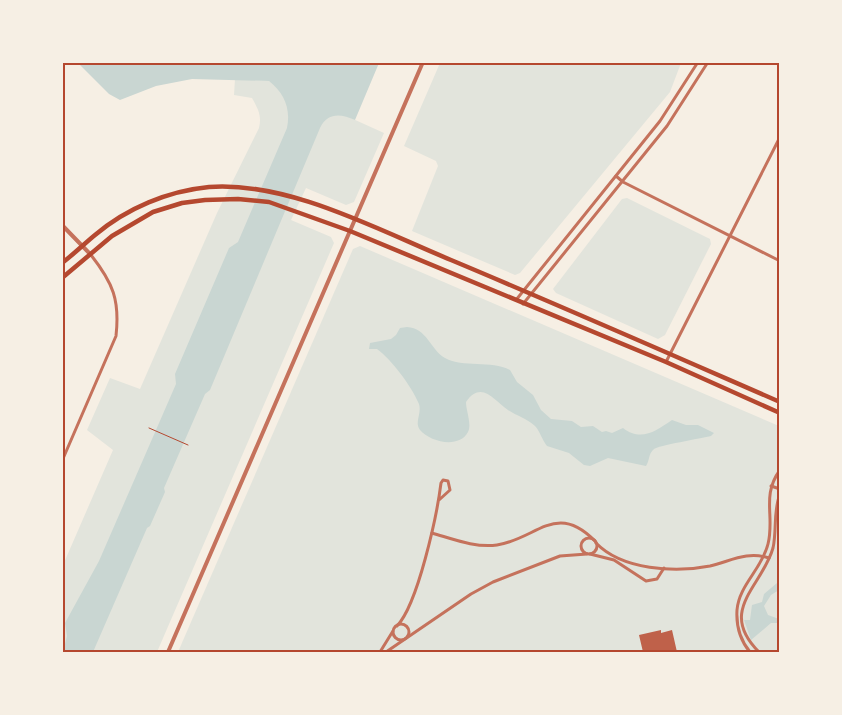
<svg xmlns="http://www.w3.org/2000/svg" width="842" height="715" viewBox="0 0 842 715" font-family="'IBM Plex Serif',serif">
<rect width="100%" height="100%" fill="#f6efe4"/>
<g fill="#e2e4dc">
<polygon points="440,63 440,62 681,63 670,92 520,273 515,275 412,231 438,166 436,161 404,146"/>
<path d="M235 79 269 81 384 133 354 202 346 205 306 188 291 220 331 237 334 243 157 652H63V565L113 450 87 430 110 378 140 389 217 213 259 128C262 115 258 109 252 98L234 95Z"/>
<polygon points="627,198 710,239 711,244 665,335 658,339 556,293 553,289 622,199"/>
<polygon points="360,246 779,426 779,652 178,652 353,249"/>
</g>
<g fill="#c9d6d2">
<path d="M78 63H379L355 120C341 114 328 112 320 128L210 390 205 394 164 488 165 492 150 526 147 528 93 652H63L67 636 65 623 99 561 176 384 175 374 229 248 238 242 287 128C291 108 284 93 269 81L192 79 156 86 120 100 109 94Z"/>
<path d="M407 327C427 328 430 349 445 358 463 368 491 360 510 370L517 382 533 395 541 410 551 419 572 421 581 427 593 426 602 432 606 431 612 433 623 428C641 442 656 431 672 420L686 425H698L714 433 711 436C702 438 657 446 654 449 648 454 650 460 646 466L608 458 590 466 584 465 569 453 547 446C542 440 540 431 535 426 526 418 517 416 508 410 495 402 482 379 466 402 466 411 472 424 468 432 459 449 430 442 420 430 414 422 422 414 419 404 412 387 392 360 377 349H369L370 343 391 339 396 335 400 328Z"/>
<polygon points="779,576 779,590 771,595 764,606 768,615 779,619 779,623 771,623 751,640 744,620 750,620 752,605 762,602 764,594 777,583"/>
</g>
<polygon fill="#bf614a" points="661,630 661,633 672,630 677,652 643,652 639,635"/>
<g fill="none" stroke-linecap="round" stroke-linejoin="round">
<polyline stroke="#b5482f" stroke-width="1" points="149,428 188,445"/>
<g stroke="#c5725c" stroke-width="3">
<polyline points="616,176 623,182 780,261"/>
<polyline points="516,300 660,121 698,62"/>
<polyline points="523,304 667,126 708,62"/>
<polyline points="666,362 780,137"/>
<path d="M62 461 116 336C120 300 113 283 91 255"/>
<polyline points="771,486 780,489"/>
<path d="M432 533C453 539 475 548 497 545 537 539 556 501 595 541"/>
<circle cx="589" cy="546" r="8"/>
<path d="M596 543C622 570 675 573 710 566 731 561 747 551 769 558"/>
<polyline points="590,554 614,560 646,581 657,579 664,568"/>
<circle cx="401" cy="632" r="8"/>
<path d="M397 626C418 604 437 515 441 483L443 480 448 481 450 490 439 500"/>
<polyline points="380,652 393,631"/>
<polyline points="386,652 471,594 493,582 560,556 587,554"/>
<path d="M750 652C740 640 736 626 737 610 739 585 762 569 768 544 775 516 761 496 780 470"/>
<path d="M759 652C717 610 762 587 773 548 777 530 773 511 780 494"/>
</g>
<g stroke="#c5725c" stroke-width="4">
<polyline points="62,225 91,255"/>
<polyline points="168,652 423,62"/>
</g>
<g stroke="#b5482f" stroke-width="4.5">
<path d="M62 263C74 254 84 244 95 235 127 208 168 191 209 187 289 181 378 230 451 260 561 306 670 354 780 402"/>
<polyline points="62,278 112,236 153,212 182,203 205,200 238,199 269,202 350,231 666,362 780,413"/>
</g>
</g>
<rect width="842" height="715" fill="none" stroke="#f6efe4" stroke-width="128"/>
<rect x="64" y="64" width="714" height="587" fill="none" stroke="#b5482f" stroke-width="2"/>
</svg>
